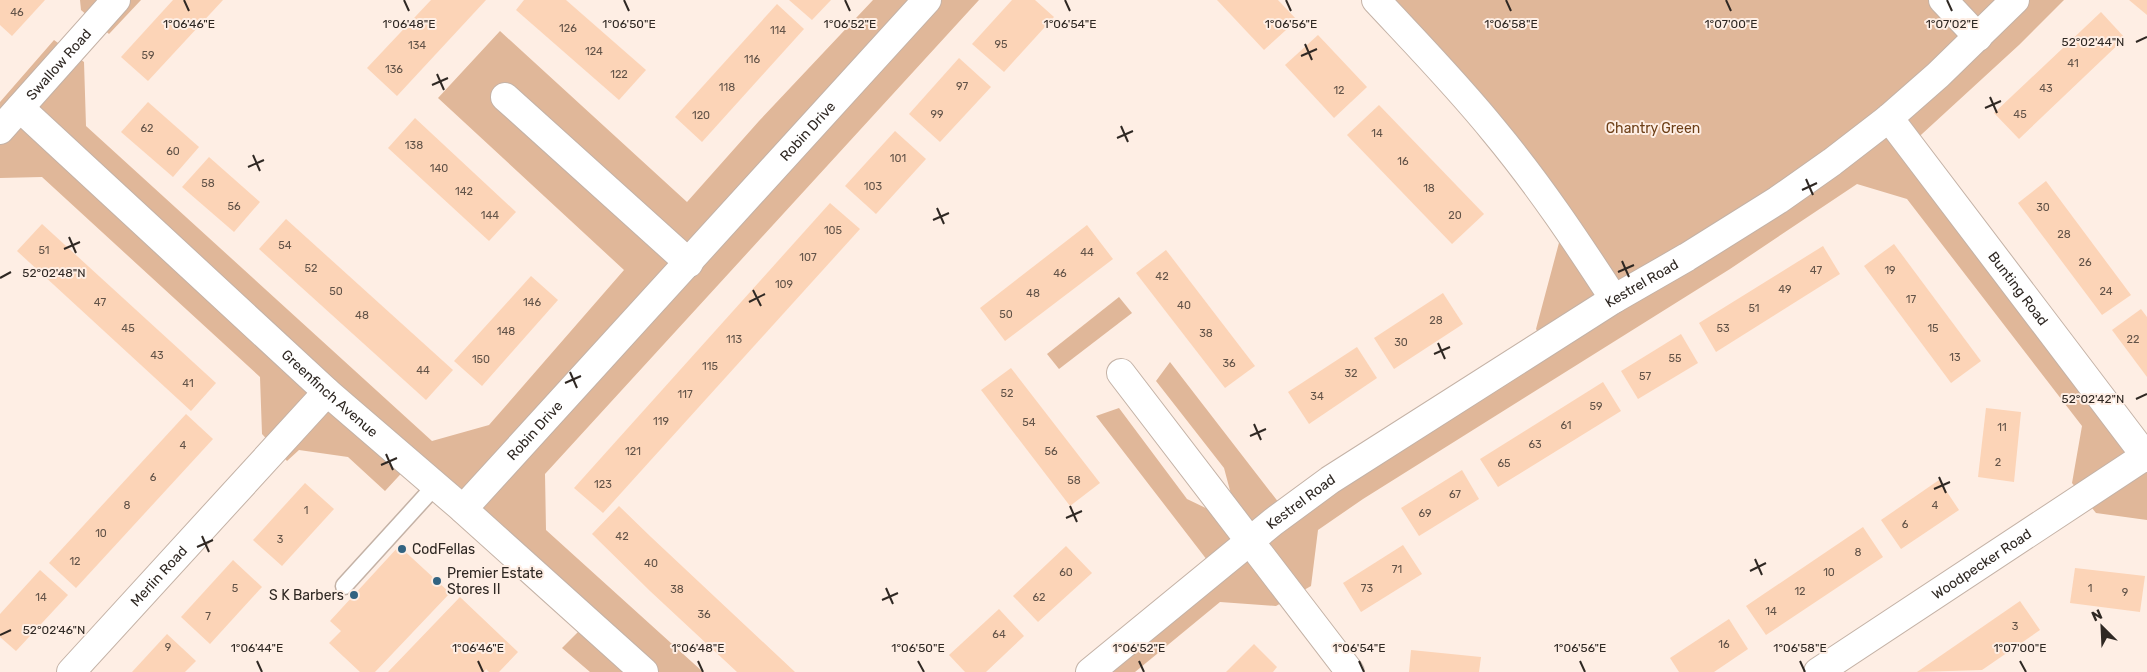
<svg xmlns="http://www.w3.org/2000/svg" width="2147" height="672" viewBox="0 0 2147 672" font-family="Rubik,sans-serif">
<rect width="100%" height="100%" fill="#feeee4"/>
<g fill="#e0b799">
<polygon points="80,0 141,0 109,34 81,10"/>
<polygon points="873,0 979,0 545,474 546,530 703,672 590,672 562,648 588,622 409,465 385,491 348,457 299,450 287,461 262,434 260,377 42,177 0,178 0,102 54,40 84,62 86,126 432,441 489,425 624,270 438,98 500,31 687,202 759,121"/>
<polygon points="1376,0 2064,0 2019,45 1910,145 2147,458 2147,520 2096,513 2072,483 2082,426 1907,199 1857,184 1730,269 1363,499 1318,530 1311,586 1276,606 1220,602 1135,672 1090,672 1214,569 1096,416 1119,408 1187,499 1214,512 1232,498 1224,468 1156,381 1170,362 1286,512 1544,344 1536,329 1564,224"/>
<polygon points="1119,297 1132,313 1059,369 1047,354"/>
</g>
<g fill="#fcd4b7">
<polygon points="0,0 45,0 12,36 0,25"/>
<polygon points="173,0 223,0 148,81 121,57"/>
<polygon points="431,0 486,0 397,96 367,68"/>
<polygon points="524,0 566,0 646,70 619,100 516,10"/>
<polygon points="789,0 831,0 812,20"/>
<polygon points="1012,0 1035,0 1054,17 1004,72 972,44"/>
<polygon points="1217,0 1278,0 1297,20 1264,50"/>
<polygon points="2129,0 2147,0 2147,15"/>
<polygon points="777,4 804,29 702,142 675,117"/>
<polygon points="2101,12 2125,38 2019,139 1994,113"/>
<polygon points="1318,35 1367,87 1334,118 1285,65"/>
<polygon points="959,58 991,87 940,142 909,114"/>
<polygon points="148,102 199,147 173,177 121,132"/>
<polygon points="1379,105 1484,214 1452,244 1347,135"/>
<polygon points="415,118 516,212 489,241 388,148"/>
<polygon points="895,131 926,159 876,214 845,186"/>
<polygon points="209,157 260,202 234,232 182,187"/>
<polygon points="2046,181 2131,295 2102,315 2018,203"/>
<polygon points="830,203 860,229 603,513 574,488"/>
<polygon points="286,219 453,370 426,400 259,249"/>
<polygon points="42,224 216,383 191,411 17,251"/>
<polygon points="1087,225 1113,259 1005,341 980,308"/>
<polygon points="1894,244 1981,361 1951,383 1864,266"/>
<polygon points="1823,246 1840,274 1716,352 1699,323"/>
<polygon points="1166,250 1255,366 1225,388 1136,273"/>
<polygon points="531,276 558,300 482,386 454,361"/>
<polygon points="1443,293 1463,324 1394,369 1374,338"/>
<polygon points="2141,309 2147,317 2147,377 2112,330"/>
<polygon points="1681,334 1698,363 1638,399 1621,371"/>
<polygon points="1357,347 1377,378 1309,424 1288,392"/>
<polygon points="1011,368 1100,483 1070,506 981,390"/>
<polygon points="1603,382 1621,411 1498,487 1480,459"/>
<polygon points="1986,408 2021,412 2014,482 1978,477"/>
<polygon points="186,414 213,439 76,588 49,563"/>
<polygon points="1462,470 1479,499 1419,536 1401,508"/>
<polygon points="1939,480 1959,510 1901,549 1881,520"/>
<polygon points="305,483 334,509 282,566 253,540"/>
<polygon points="619,506 651,537 795,672 737,672 650,591 592,534"/>
<polygon points="1863,527 1883,557 1766,635 1746,606"/>
<polygon points="1403,545 1422,574 1361,612 1343,583"/>
<polygon points="399,546 450,593 375,672 360,672 329,643 341,631 330,621"/>
<polygon points="1066,546 1092,573 1038,622 1013,596"/>
<polygon points="233,560 262,587 210,644 181,617"/>
<polygon points="2075,568 2145,576 2140,612 2070,603"/>
<polygon points="40,570 68,595 16,651 0,637 0,614"/>
<polygon points="460,597 518,652 499,672 489,672 486,669 484,672 388,672"/>
<polygon points="2020,601 2040,630 1982,670 1917,672"/>
<polygon points="999,609 1024,636 986,672 965,672 949,655"/>
<polygon points="1729,619 1748,649 1714,672 1679,672 1670,658"/>
<polygon points="167,634 196,661 185,672 132,672"/>
<polygon points="1254,644 1277,667 1273,672 1226,672"/>
<polygon points="1411,650 1481,657 1479,672 1409,672"/>
</g>
<g fill="none" stroke-linecap="round" stroke-linejoin="round">
<defs>
<polyline id="lane" points="344,586 435,486"/>
<g id="street">
<path d="M1376 0C1416 43 1458 86 1495 132 1539 185 1577 242 1614 299"/>
<polyline points="1943,0 1978,37"/>
<polyline points="505,97 689,263"/>
<path id="s1" d="M20 108 327 392 463 509"/>
<path id="s2" d="M1889 118 2147 458"/>
<path id="s3" d="M0 130 116 0"/>
<polyline points="1121,373 1350,672"/>
<path id="s4" d="M71 672 327 392"/>
<path id="s5" d="M1090 672 1273 522 1330 480 1614 299 1687 257 1778 200 1832 162 1889 118 1938 75 2015 0"/>
<path id="s6" d="M1818 672 2145 456"/>
</g>
<g id="secondary">
<path id="s7" d="M644 672 463 509 927 0"/>
</g>
</defs>
<use href="#lane" stroke="#c4b2a6" stroke-width="19"/>
<use href="#street" stroke="#c4b2a6" stroke-width="30"/>
<use href="#secondary" stroke="#c4b2a6" stroke-width="30"/>
<use href="#lane" stroke="#fff" stroke-width="16"/>
<use href="#street" stroke="#fff" stroke-width="28"/>
<use href="#secondary" stroke="#fff" stroke-width="28"/>
</g>
<path fill="none" stroke="#2f2823" stroke-width="2" d="M184 0 189 11M404 0 409 11M624 0 629 11M845 0 850 11M1065 0 1070 11M1286 0 1291 11M1506 0 1511 11M1726 0 1731 11M1947 0 1952 11M2136 42 2147 37M1305 44 1312 60M1301 56 1317 49M437 74 444 90M432 85 448 78M1990 97 1997 113M1985 108 2001 101M1121 126 1128 142M1117 138 1133 131M253 155 260 171M248 167 264 160M1806 179 1813 195M1802 190 1817 183M937 208 944 224M933 220 949 213M69 237 76 253M64 249 80 242M1622 261 1629 277M1618 272 1634 265M0 278 11 272M753 290 761 306M749 302 765 294M1438 343 1445 359M1434 354 1450 347M570 372 577 388M565 383 581 376M2136 399 2147 394M1254 424 1261 440M1250 436 1266 429M386 454 393 470M381 465 397 458M1939 477 1946 493M1934 489 1950 482M1070 506 1077 522M1066 518 1082 511M202 536 209 552M197 547 213 540M1755 559 1762 575M1750 571 1766 563M886 588 893 604M882 600 898 593M0 635 11 630M257 661 262 672M478 661 483 672M698 661 703 672M918 661 924 672M1139 661 1144 672M1359 661 1364 672M1580 661 1585 672M1800 661 1805 672M2020 661 2026 672"/>
<g fill="#326381" stroke="#feeee4" stroke-width="2">
<circle cx="402" cy="549" r="5"/>
<circle cx="437" cy="581" r="5"/>
<circle cx="354" cy="595" r="5"/>
</g>
<g text-anchor="middle" stroke-width="4" stroke-linejoin="round" paint-order="stroke">
<g font-size="11" fill="#625348">
<text x="17" y="16">46</text>
<text x="568" y="32">126</text>
<text x="778" y="34">114</text>
<text x="1001" y="48">95</text>
<text x="417" y="49">134</text>
<text x="594" y="55">124</text>
<text x="148" y="59">59</text>
<text x="752" y="63">116</text>
<text x="2073" y="67">41</text>
<text x="394" y="73">136</text>
<text x="619" y="78">122</text>
<text x="962" y="90">97</text>
<text x="727" y="91">118</text>
<text x="2046" y="92">43</text>
<text x="1339" y="94">12</text>
<text x="937" y="118">99</text>
<text x="2020" y="118">45</text>
<text x="701" y="119">120</text>
<text x="147" y="132">62</text>
<text x="1377" y="137">14</text>
<text x="414" y="149">138</text>
<text x="173" y="155">60</text>
<text x="898" y="162">101</text>
<text x="1403" y="165">16</text>
<text x="439" y="172">140</text>
<text x="208" y="187">58</text>
<text x="873" y="190">103</text>
<text x="1429" y="192">18</text>
<text x="464" y="195">142</text>
<text x="234" y="210">56</text>
<text x="2043" y="211">30</text>
<text x="490" y="219">144</text>
<text x="1455" y="219">20</text>
<text x="833" y="234">105</text>
<text x="2064" y="238">28</text>
<text x="285" y="249">54</text>
<text x="44" y="254">51</text>
<text x="1087" y="256">44</text>
<text x="808" y="261">107</text>
<text x="2085" y="266">26</text>
<text x="311" y="272">52</text>
<text x="1816" y="274">47</text>
<text x="1890" y="274">19</text>
<text x="1060" y="277">46</text>
<text x="1162" y="280">42</text>
<text x="784" y="288">109</text>
<text x="1785" y="293">49</text>
<text x="336" y="295">50</text>
<text x="2106" y="295">24</text>
<text x="1033" y="297">48</text>
<text x="1911" y="303">17</text>
<text x="100" y="306">47</text>
<text x="532" y="306">146</text>
<text x="1184" y="309">40</text>
<text x="1754" y="312">51</text>
<text x="1006" y="318">50</text>
<text x="362" y="319">48</text>
<text x="1436" y="324">28</text>
<text x="128" y="332">45</text>
<text x="1723" y="332">53</text>
<text x="1933" y="332">15</text>
<text x="506" y="335">148</text>
<text x="1206" y="337">38</text>
<text x="734" y="343">113</text>
<text x="2133" y="343">22</text>
<text x="1401" y="346">30</text>
<text x="157" y="359">43</text>
<text x="1955" y="361">13</text>
<text x="1675" y="362">55</text>
<text x="481" y="363">150</text>
<text x="1229" y="367">36</text>
<text x="710" y="370">115</text>
<text x="423" y="374">44</text>
<text x="1351" y="377">32</text>
<text x="1645" y="380">57</text>
<text x="188" y="387">41</text>
<text x="1007" y="397">52</text>
<text x="685" y="398">117</text>
<text x="1317" y="400">34</text>
<text x="1596" y="410">59</text>
<text x="661" y="425">119</text>
<text x="1029" y="426">54</text>
<text x="1566" y="429">61</text>
<text x="2002" y="431">11</text>
<text x="1535" y="448">63</text>
<text x="183" y="449">4</text>
<text x="633" y="455">121</text>
<text x="1051" y="455">56</text>
<text x="1998" y="466">2</text>
<text x="1504" y="467">65</text>
<text x="153" y="481">6</text>
<text x="1074" y="484">58</text>
<text x="603" y="488">123</text>
<text x="1455" y="498">67</text>
<text x="127" y="509">8</text>
<text x="1935" y="509">4</text>
<text x="306" y="514">1</text>
<text x="1425" y="517">69</text>
<text x="1905" y="528">6</text>
<text x="101" y="537">10</text>
<text x="622" y="540">42</text>
<text x="280" y="543">3</text>
<text x="1858" y="556">8</text>
<text x="75" y="565">12</text>
<text x="651" y="567">40</text>
<text x="1397" y="573">71</text>
<text x="1066" y="576">60</text>
<text x="1829" y="576">10</text>
<text x="235" y="592">5</text>
<text x="1367" y="592">73</text>
<text x="2090" y="592">1</text>
<text x="677" y="593">38</text>
<text x="1800" y="595">12</text>
<text x="2125" y="596">9</text>
<text x="41" y="601">14</text>
<text x="1039" y="601">62</text>
<text x="1771" y="615">14</text>
<text x="704" y="618">36</text>
<text x="208" y="620">7</text>
<text x="2015" y="630">3</text>
<text x="999" y="638">64</text>
<text x="1724" y="648">16</text>
<text x="168" y="651">9</text>
</g>
<g font-size="14" fill="#2f2823" stroke="#feeee4">
<text dy="5" stroke="none"><textPath href="#s3" startOffset="88">Swallow Road</textPath></text>
<text dy="5" stroke="none"><textPath href="#s7" startOffset="755">Robin Drive</textPath></text>
<text dy="5" stroke="none"><textPath href="#s5" startOffset="676">Kestrel Road</textPath></text>
<text dy="5" stroke="none"><textPath href="#s2" startOffset="214">Bunting Road</textPath></text>
<text dy="5" stroke="none"><textPath href="#s1" startOffset="421">Greenfinch Avenue</textPath></text>
<text dy="5" stroke="none"><textPath href="#s7" startOffset="350">Robin Drive</textPath></text>
<text dy="5" stroke="none"><textPath href="#s5" startOffset="271">Kestrel Road</textPath></text>
<text dy="5" stroke="none"><textPath href="#s6" startOffset="196">Woodpecker Road</textPath></text>
<text dy="5" stroke="none"><textPath href="#s4" startOffset="130">Merlin Road</textPath></text>
</g>
<g font-size="14" fill="#6d3f17" stroke="#feeee4">
<text x="1653" y="133">Chantry Green</text>
</g>
<g font-size="14" fill="#2f2823" stroke="#feeee4" text-anchor="start">
<text x="412" y="554">CodFellas</text>
<text x="447" y="578">Premier Estate<tspan x="447" dy="16">Stores II</tspan></text>
<text x="344" y="600" text-anchor="end">S K Barbers</text>
</g>
</g>
<g font-size="12" text-anchor="middle" fill="#2f2823" stroke="#feeee4" stroke-width="4" stroke-linejoin="round" paint-order="stroke">
<text x="409" y="28">1°06'48"E</text>
<text x="1952" y="28">1°07'02"E</text>
<text x="189" y="28">1°06'46"E</text>
<text x="629" y="28">1°06'50"E</text>
<text x="850" y="28">1°06'52"E</text>
<text x="1070" y="28">1°06'54"E</text>
<text x="1291" y="28">1°06'56"E</text>
<text x="1511" y="28">1°06'58"E</text>
<text x="1731" y="28">1°07'00"E</text>
<text x="2093" y="46">52°02'44"N</text>
<text x="54" y="277">52°02'48"N</text>
<text x="2093" y="403">52°02'42"N</text>
<text x="54" y="634">52°02'46"N</text>
<text x="257" y="652">1°06'44"E</text>
<text x="478" y="652">1°06'46"E</text>
<text x="698" y="652">1°06'48"E</text>
<text x="918" y="652">1°06'50"E</text>
<text x="1139" y="652">1°06'52"E</text>
<text x="1359" y="652">1°06'54"E</text>
<text x="1580" y="652">1°06'56"E</text>
<text x="1800" y="652">1°06'58"E</text>
<text x="2020" y="652">1°07'00"E</text>
</g>
<g transform="translate(2102 627) rotate(336)" stroke="#feeee4" stroke-width="4" paint-order="stroke">
<path d="M0-4L9 19L0 12L-9 19Z" fill="#2f2823"/>
<text y="-8" font-size="14" font-weight="bold" text-anchor="middle" fill="#2f2823">N</text>
</g>
</svg>
